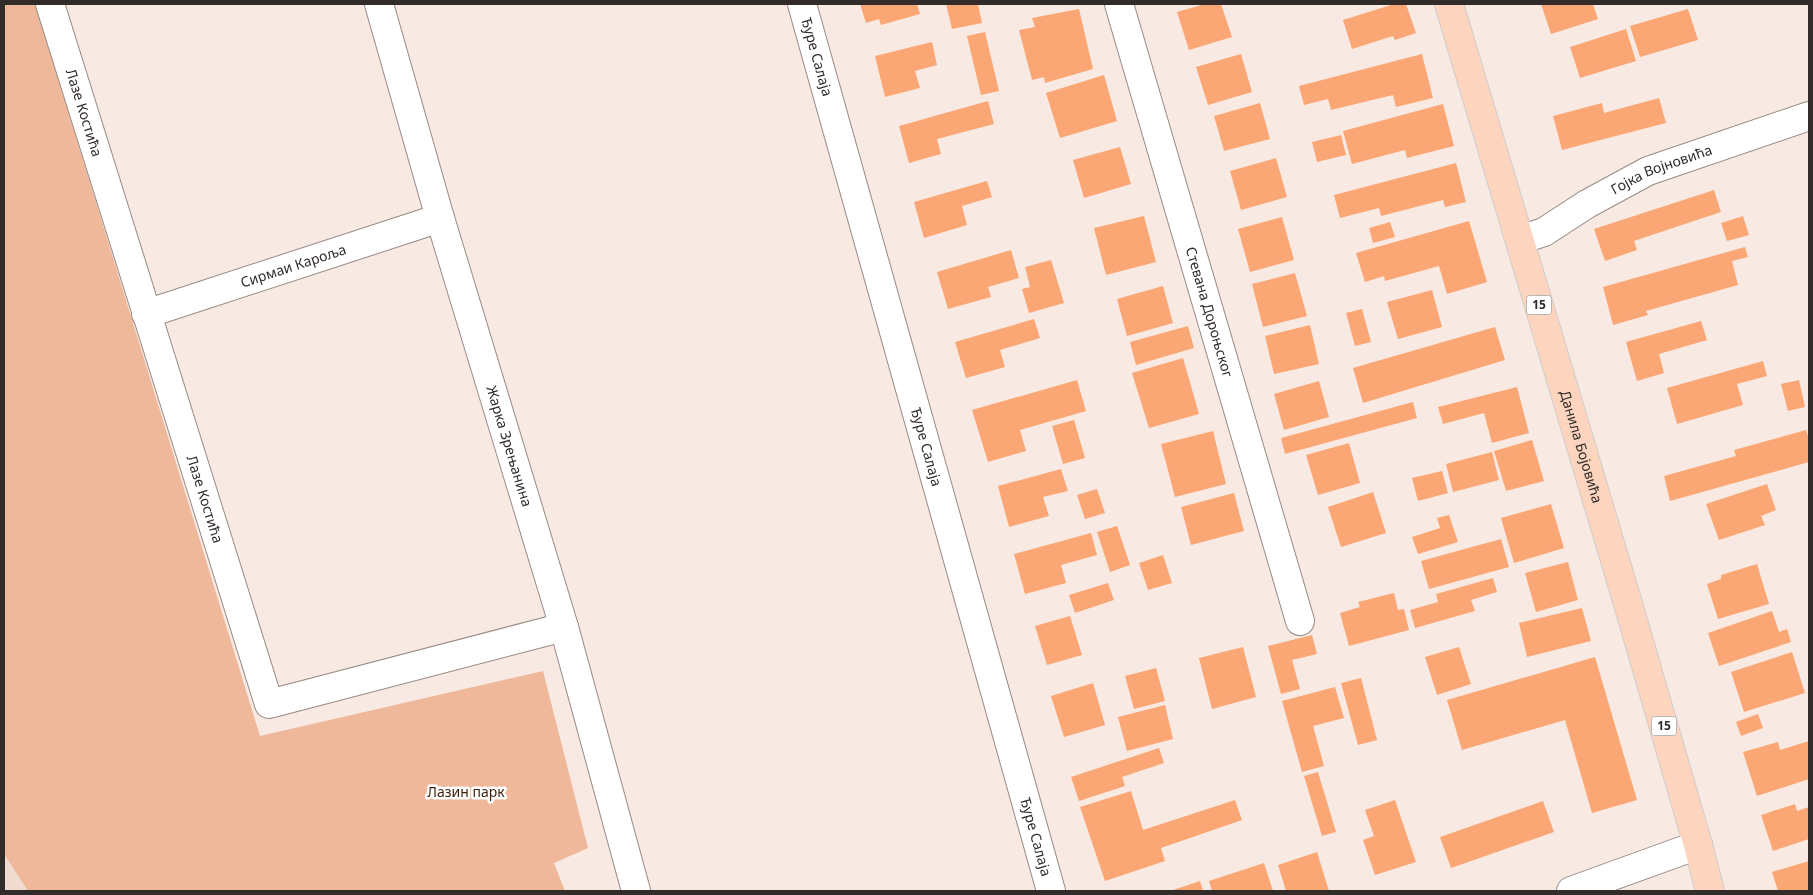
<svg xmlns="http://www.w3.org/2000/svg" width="1813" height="895" viewBox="0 0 1813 895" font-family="'Noto Sans',sans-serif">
<rect width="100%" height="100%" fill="#f8eae2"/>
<polygon fill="#f0dbd0" points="4,854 28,891 4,891"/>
<polygon fill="#efb89a" points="4,4 35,4 260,736 543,671 588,848 554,863 565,891 28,891 4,854"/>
<g fill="#fba675">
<polygon points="860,4 917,4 920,14 881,25 879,19 866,23"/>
<polygon points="946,4 978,4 982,23 952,29"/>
<polygon points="1205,4 1221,4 1232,37 1189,50 1177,12"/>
<polygon points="1394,4 1406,4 1416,33 1395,40 1393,36 1352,49 1343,20"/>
<polygon points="1541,4 1593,4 1598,19 1551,34"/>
<polygon points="1079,9 1093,69 1045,83 1044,77 1032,80 1019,30 1035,27 1032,18"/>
<polygon points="1688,9 1698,40 1640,57 1630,26"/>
<polygon points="1626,29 1636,61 1580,78 1570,47"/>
<polygon points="985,32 999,91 981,95 967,36"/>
<polygon points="932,42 937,65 915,71 920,88 885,97 875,56"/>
<polygon points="1241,54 1252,92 1208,105 1196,67"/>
<polygon points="1422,54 1433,98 1396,107 1393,95 1331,110 1328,99 1304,105 1299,86"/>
<polygon points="1104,75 1117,121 1060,138 1046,93"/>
<polygon points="1659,98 1666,123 1562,150 1553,116 1602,103 1604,113"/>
<polygon points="988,101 994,124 937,139 941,154 909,163 899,126"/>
<polygon points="1260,103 1270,139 1224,151 1214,116"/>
<polygon points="1443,104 1454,146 1407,158 1405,150 1352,164 1343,131"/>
<polygon points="1341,135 1346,155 1317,162 1312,142"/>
<polygon points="1120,147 1131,184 1084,198 1073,160"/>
<polygon points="1276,158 1287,197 1241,210 1230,171"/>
<polygon points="1456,163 1466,202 1445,207 1443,200 1381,216 1379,208 1340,218 1334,195"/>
<polygon points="987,181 992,197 962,206 967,225 924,238 914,202"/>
<polygon points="1714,190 1721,212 1634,241 1637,250 1605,261 1594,229"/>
<polygon points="1144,216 1156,262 1106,275 1094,228"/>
<polygon points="1743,216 1749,235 1727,241 1721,223"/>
<polygon points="1282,217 1294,260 1250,272 1238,229"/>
<polygon points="1469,221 1487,282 1447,294 1439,266 1385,281 1384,276 1365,282 1356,253"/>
<polygon points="1390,222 1395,237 1373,243 1369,228"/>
<polygon points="1745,247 1748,257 1732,261 1738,285 1646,311 1648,315 1613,325 1603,287"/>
<polygon points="1011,250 1019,278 988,287 991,297 948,309 937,272"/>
<polygon points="1051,260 1064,303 1029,313 1022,289 1030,287 1025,267"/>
<polygon points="1295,273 1307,316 1263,327 1252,284"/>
<polygon points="1163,286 1173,323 1127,336 1117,299"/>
<polygon points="1432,290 1442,327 1398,339 1387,302"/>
<polygon points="1362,309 1371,342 1355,346 1346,313"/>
<polygon points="1034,319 1040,338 1000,350 1005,367 966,378 955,342"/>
<polygon points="1701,321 1707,340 1659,354 1664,373 1637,381 1626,342"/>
<polygon points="1310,325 1319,364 1274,374 1265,336"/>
<polygon points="1188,326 1194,348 1136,365 1130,342"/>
<polygon points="1495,327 1505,360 1363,403 1353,368"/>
<polygon points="1183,358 1199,414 1149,428 1132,373"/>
<polygon points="1763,361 1767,376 1737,384 1743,405 1677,424 1667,388"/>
<polygon points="1077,380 1086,411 1020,430 1026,451 988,462 972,410"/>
<polygon points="1799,380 1805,407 1788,411 1781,384"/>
<polygon points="1319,381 1329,417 1284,430 1274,394"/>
<polygon points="1517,387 1529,433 1492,443 1484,413 1443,424 1438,407"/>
<polygon points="1413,402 1417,418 1285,454 1281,438"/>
<polygon points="1074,420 1085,458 1063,464 1052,426"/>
<polygon points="1806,430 1809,438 1809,462 1670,501 1664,476 1736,456 1734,450"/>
<polygon points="1213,431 1226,484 1175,497 1161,444"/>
<polygon points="1532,440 1544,481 1506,491 1494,451"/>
<polygon points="1349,443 1360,483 1318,495 1306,455"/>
<polygon points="1492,452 1499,480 1453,492 1446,464"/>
<polygon points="1061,469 1068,491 1043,497 1049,516 1009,527 998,486"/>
<polygon points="1442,471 1448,493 1418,501 1412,478"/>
<polygon points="1767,484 1776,510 1761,516 1765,525 1719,540 1706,504"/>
<polygon points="1097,489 1105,513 1085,519 1077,495"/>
<polygon points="1373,492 1386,533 1341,547 1328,507"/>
<polygon points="1234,493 1244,531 1191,545 1181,507"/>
<polygon points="1551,504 1564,548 1514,563 1501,518"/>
<polygon points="1449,515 1458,542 1418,554 1412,537 1440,528 1437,518"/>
<polygon points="1117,526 1130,565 1110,572 1097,532"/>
<polygon points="1091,533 1097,555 1061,565 1066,583 1025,594 1014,554"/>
<polygon points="1501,539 1509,567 1429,589 1421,561"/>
<polygon points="1163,555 1172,583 1148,590 1139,563"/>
<polygon points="1568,562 1578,600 1536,612 1525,573"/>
<polygon points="1757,564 1769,604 1718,619 1707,584 1721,579 1721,575"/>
<polygon points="1493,578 1497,592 1471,600 1475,611 1415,628 1410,610 1438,602 1436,594"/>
<polygon points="1108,583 1114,600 1075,613 1069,595"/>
<polygon points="1394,593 1398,610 1404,609 1409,630 1349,646 1340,613 1360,607 1358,602"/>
<polygon points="1582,608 1591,641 1527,657 1519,623"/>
<polygon points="1772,611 1779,632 1787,629 1791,642 1719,666 1708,633"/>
<polygon points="1070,616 1082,655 1047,665 1035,626"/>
<polygon points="1312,635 1317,654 1292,660 1300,689 1281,694 1268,646"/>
<polygon points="1243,647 1256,697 1212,709 1199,658"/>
<polygon points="1459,647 1471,684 1437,695 1425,657"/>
<polygon points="1792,652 1805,693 1744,712 1731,672"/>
<polygon points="1595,657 1637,800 1592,813 1565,720 1462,750 1447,700"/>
<polygon points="1156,668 1165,701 1134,709 1125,676"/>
<polygon points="1361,678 1377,740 1358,745 1341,683"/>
<polygon points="1093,683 1105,725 1064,737 1051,696"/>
<polygon points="1335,687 1344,718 1313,726 1324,766 1302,772 1282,701"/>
<polygon points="1165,705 1173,739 1127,751 1118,717"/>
<polygon points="1758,714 1763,728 1741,736 1736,722"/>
<polygon points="1809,741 1809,779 1757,796 1743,752 1778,742 1780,750"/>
<polygon points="1159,748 1164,763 1122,777 1125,786 1079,801 1071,777"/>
<polygon points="1318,772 1336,832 1322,836 1304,776"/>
<polygon points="1131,791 1143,830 1235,800 1242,820 1161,848 1165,861 1105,881 1080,807"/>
<polygon points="1395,800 1416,862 1375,875 1363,840 1374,836 1365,810"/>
<polygon points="1543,801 1554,832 1451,868 1440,837"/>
<polygon points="1795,804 1797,811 1809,807 1809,839 1773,851 1761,815"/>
<polygon points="1317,852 1329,891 1286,891 1278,865"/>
<polygon points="1809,861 1809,891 1778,891 1772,872"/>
<polygon points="1264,863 1273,891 1212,891 1209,881"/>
<polygon points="1200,881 1203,891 1170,891"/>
</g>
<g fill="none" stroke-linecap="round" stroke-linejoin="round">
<defs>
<g id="minor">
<path id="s1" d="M50 4 269 704 564 627"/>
<path id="s2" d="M379 4 440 218 564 627 636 891"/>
<path id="s3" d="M802 4 1051 891"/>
<path id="s4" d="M1119 4 1300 621"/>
<path id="s5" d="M1520 240 1544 232 1587 204 1648 171 1809 116"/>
<path id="s6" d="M146 314 440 218"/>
<polyline points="1571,891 1698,845"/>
</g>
<g id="major">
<path id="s7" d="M1449 4 1629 607 1698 845 1710 891"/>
</g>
</defs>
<use href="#minor" stroke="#978a83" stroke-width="30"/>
<use href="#major" stroke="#cecccc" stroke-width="30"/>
<use href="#minor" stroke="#fff" stroke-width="28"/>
<use href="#major" stroke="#fdd5bf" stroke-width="28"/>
</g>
<g text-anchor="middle" stroke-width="5" stroke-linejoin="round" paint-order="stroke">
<g fill="#fff" stroke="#6f6b69" stroke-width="1">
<rect x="1526.5" y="295.5" width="25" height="19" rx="4"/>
<rect x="1651.5" y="716.5" width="25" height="19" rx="4"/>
</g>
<g font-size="12" font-weight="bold" fill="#312c29">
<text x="1539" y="309">15</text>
<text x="1664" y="730">15</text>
</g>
<g font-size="14" fill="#312c29" stroke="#fff">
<text dy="5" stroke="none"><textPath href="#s3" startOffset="55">Ђуре Салаја</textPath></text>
<text dy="5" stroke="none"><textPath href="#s1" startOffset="114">Лазе Костића</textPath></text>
<text dy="5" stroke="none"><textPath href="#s5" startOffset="159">Гојка Војновића</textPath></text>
<text dy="5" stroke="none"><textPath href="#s6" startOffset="155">Сирмаи Кароља</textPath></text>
<text dy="5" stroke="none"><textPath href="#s4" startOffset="321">Стевана Дороњског</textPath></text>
<text dy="5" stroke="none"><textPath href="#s2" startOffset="461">Жарка Зрењанина</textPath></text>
<text dy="5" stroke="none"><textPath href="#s7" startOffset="462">Данила Бојовића</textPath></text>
<text dy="5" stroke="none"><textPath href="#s3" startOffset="460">Ђуре Салаја</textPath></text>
<text dy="5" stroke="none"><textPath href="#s1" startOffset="519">Лазе Костића</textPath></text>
<text dy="5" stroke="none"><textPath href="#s3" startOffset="865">Ђуре Салаја</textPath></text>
</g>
<g font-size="14" fill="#401f0a" stroke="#fff">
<text x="466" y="797">Лазин парк</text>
</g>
</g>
<rect width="1813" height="895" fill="none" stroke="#312c29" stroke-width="10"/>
</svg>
